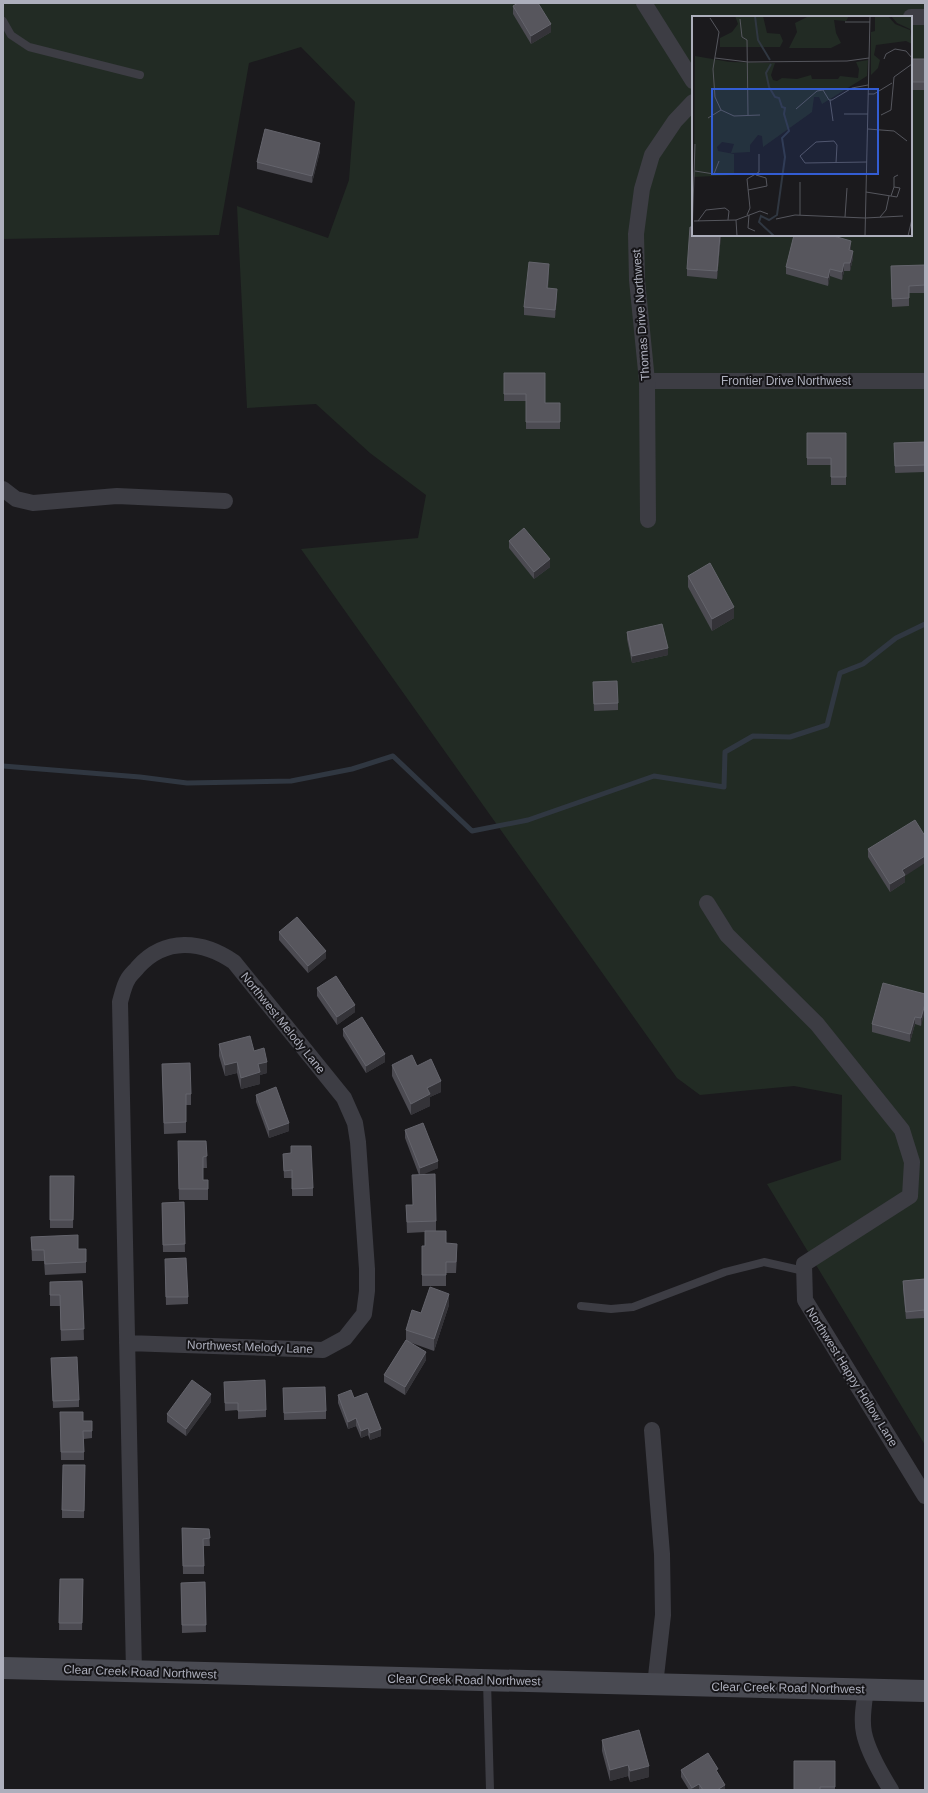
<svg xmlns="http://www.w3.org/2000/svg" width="928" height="1793" viewBox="0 0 928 1793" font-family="Arial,sans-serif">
<rect width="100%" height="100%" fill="#1b1a1d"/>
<path fill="#222b24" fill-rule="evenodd" d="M3 3H925V1445L767 1184 841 1160 842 1095 794 1086 700 1095 677 1078 301 549 418 538 426 495 370 453 316 404 247 408 237 206 328 238 349 180 355 102 301 47 249 63 219 235 3 239ZM693 17H911V235H693Z"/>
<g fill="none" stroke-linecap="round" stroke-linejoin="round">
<polyline stroke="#303741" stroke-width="5" points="3,766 140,777 187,783 291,781 352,769 393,756 472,831 528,820 654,776 724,787 725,752 753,736 790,737 827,725 840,673 863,664 896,638 925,624"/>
<g stroke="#3d3d44" stroke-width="8">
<polyline points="3,21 11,35 29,47 140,75"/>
<polyline points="581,1306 611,1309 633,1307 725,1272 764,1262 804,1271"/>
<polyline points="487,1681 490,1790"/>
</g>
<g stroke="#3d3d44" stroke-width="16">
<polyline points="644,3 693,81"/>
<polyline points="911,17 925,17"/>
<polyline points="647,381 925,381"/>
<polyline points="3,489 16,499 33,503 117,496 225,501"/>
<polyline points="648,520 647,381 637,280 636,234 642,189 652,155 675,121 693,102"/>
<polyline points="707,903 727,935 817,1024 902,1130 912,1162 910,1196 804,1264 805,1300 925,1496"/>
<path d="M127 1343 323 1350 345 1338 364 1314 367 1291V1269L358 1142 355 1123 344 1098 234 962C202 940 165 937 138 967 135 971 130 975 128 979 124 985 122 995 120 1002L134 1672"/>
<polyline points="652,1430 662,1554 663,1615 655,1685"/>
<path d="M866 1690C864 1704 861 1719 864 1733 868 1752 881 1774 891 1790"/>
</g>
<polyline stroke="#494a52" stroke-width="22" points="3,1668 925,1691"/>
</g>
<g fill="#4c4b52">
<polygon points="513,6 551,32 531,44 513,14"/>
<rect x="911" y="59" width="14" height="31"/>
<polygon points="320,151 312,183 257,169 257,162"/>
<polygon points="721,235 717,279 687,276 687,269"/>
<polygon points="851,248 850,250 853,258 850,271 844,271 842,280 830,276 828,286 786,274 786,267"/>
<polygon points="925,265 925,293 909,293 909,306 892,307 891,266"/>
<polygon points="549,271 548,288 557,296 555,318 524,315 524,307"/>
<polygon points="504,373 545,403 560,403 560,429 526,429 526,401 504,401"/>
<polygon points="807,433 846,433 846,485 831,485 831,465 807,465"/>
<polygon points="925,442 925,472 895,473 894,443"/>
<polygon points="509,541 550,567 534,579 509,548"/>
<polygon points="688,576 734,618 712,631 688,587"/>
<polygon points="627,632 668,655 632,663 627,639"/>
<polygon points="593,690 618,703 618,710 594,711"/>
<polygon points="868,849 905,876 905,882 890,892 868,857"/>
<polygon points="279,932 326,958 308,973 279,940"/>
<polygon points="317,988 355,1012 337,1025 317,996"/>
<polygon points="925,994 921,1026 915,1024 910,1042 872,1032 872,1024"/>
<polygon points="343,1029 385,1062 366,1073 343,1036"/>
<polygon points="219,1044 254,1051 267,1073 260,1075 260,1084 241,1089 237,1073 225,1076 219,1056"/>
<polygon points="162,1064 191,1094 191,1105 186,1105 186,1133 164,1134"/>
<polygon points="392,1065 417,1066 441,1092 430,1097 430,1106 411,1115 392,1076"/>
<polygon points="256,1095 289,1131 269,1138 256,1102"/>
<polygon points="405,1130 438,1168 422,1174 436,1221 436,1231 446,1243 457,1255 456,1273 446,1273 446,1286 422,1286 422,1246 425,1246 425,1232 407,1233 406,1205 413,1205 419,1175 405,1138"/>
<polygon points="206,1141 207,1168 203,1168 203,1180 208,1180 208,1200 179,1200 178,1152"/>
<polygon points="283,1154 313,1188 313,1196 292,1196 292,1178 284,1178"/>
<polygon points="50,1176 74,1176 73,1228 50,1228"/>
<polygon points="184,1202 185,1252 163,1252 162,1203"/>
<polygon points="31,1237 78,1249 86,1262 86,1273 45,1275 44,1261 32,1261"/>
<polygon points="165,1266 188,1297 188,1304 166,1305"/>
<polygon points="925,1279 925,1327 924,1318 906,1319 903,1289 903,1281"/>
<polygon points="82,1281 84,1340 61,1341 60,1306 50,1306 50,1282"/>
<polygon points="449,1305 434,1351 409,1342 426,1360 405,1395 384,1382 384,1375 406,1340 406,1330 421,1313"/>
<polygon points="51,1358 79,1400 79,1407 53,1408"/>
<polygon points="224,1382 266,1410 266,1417 238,1419 238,1410 225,1411"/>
<polygon points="283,1388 326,1411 326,1419 284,1420"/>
<polygon points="338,1395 354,1398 381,1436 370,1440 368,1435 361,1438 356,1426 348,1429 338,1403"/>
<polygon points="211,1402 186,1436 167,1422 167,1414"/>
<polygon points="60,1412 83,1421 92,1421 92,1438 84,1439 84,1460 61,1460"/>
<polygon points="85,1465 84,1518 62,1518 62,1510"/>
<polygon points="182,1528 209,1529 210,1546 204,1546 204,1574 183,1574"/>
<polygon points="60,1579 83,1579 82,1630 59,1630"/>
<polygon points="205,1582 206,1632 182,1633 181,1583"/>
<polygon points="602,1740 649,1777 630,1782 628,1776 610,1781 602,1751"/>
<polygon points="835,1761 835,1790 794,1790"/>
<polygon points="681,1770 718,1774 725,1790 689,1790 681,1777"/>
</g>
<g fill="#343338">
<polygon points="551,24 551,32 531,44 531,36"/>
<polygon points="320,143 320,151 312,183 312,176"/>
<polygon points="720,235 721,235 717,279 717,271"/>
<polygon points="851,241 851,248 849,257 849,250"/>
<polygon points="853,251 853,258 850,271 850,263"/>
<polygon points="844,263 844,271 842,280 842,272"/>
<polygon points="549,264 549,271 547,295 547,288"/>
<polygon points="830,269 830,276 828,286 828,278"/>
<polygon points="557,289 557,296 555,318 555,310"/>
<polygon points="550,559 550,567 534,579 534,572"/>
<polygon points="734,607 734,618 712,631 712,619"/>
<polygon points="668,648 668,655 632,663 632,656"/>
<polygon points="925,856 925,863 905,876 905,882 890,892 890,884 902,870"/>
<polygon points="326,951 326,958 308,973 308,966"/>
<polygon points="925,1004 925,1012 921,1026 921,1018"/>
<polygon points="355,1005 355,1012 337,1025 337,1017"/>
<polygon points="915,1017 915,1024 910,1042 910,1034"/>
<polygon points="385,1054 385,1062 366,1073 366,1066"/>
<polygon points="237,1062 237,1073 225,1076 225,1065"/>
<polygon points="267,1062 267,1073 260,1075 260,1084 241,1089 241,1078 258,1064"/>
<polygon points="441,1081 441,1092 430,1097 430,1106 411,1115 411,1104 427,1088"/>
<polygon points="289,1123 289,1131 269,1138 269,1130"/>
<polygon points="438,1161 438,1168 420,1176 420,1168"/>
<polygon points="449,1294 449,1305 434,1351 434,1339"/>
<polygon points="426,1352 426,1360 405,1395 405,1387"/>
<polygon points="211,1394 211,1402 186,1436 186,1429"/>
<polygon points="356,1418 356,1426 348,1429 348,1422"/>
<polygon points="368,1428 368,1435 361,1438 361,1431"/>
<polygon points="381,1429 381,1436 370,1440 370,1433"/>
<polygon points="628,1765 628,1776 610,1781 610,1770"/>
<polygon points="649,1766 649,1777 630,1782 630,1771"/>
<polygon points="699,1784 699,1790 692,1790 692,1788"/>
<polygon points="725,1785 725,1790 717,1790"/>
</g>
<g fill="#57565d" stroke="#64646c">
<polygon points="518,3 538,3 551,24 531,36 513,6"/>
<rect x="911" y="59" width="14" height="23"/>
<polygon points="265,129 320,143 312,176 257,162"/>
<polygon points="690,227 693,227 693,235 720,235 717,271 687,269"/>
<polygon points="794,235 830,235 851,241 849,250 853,251 850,263 844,263 842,272 830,269 828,278 786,267"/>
<polygon points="529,262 549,264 547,288 557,289 555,310 524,307"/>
<polygon points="925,265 925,285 909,286 909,298 892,299 891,266"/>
<polygon points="504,373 545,373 545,403 560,403 560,422 526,422 526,394 504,394"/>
<polygon points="807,433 846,433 846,477 831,477 831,458 807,458"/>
<polygon points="925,442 925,465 895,466 894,443"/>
<polygon points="524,528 550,559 534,572 509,541"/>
<polygon points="710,563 734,607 712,619 688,576"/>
<polygon points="662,624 668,648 632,656 627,632"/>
<polygon points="617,681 618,703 594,704 593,682"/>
<polygon points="915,820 925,836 925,856 902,870 905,875 890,884 868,849"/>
<polygon points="297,917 326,951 308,966 279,932"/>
<polygon points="336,976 355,1005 337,1017 317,988"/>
<polygon points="883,983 925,994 925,1004 921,1018 915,1017 910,1034 872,1024"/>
<polygon points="362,1017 385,1054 366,1066 343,1029"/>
<polygon points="250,1036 254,1051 264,1048 267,1062 258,1064 260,1072 241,1078 237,1062 225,1065 219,1044"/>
<polygon points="412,1055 417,1066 431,1059 441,1081 427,1088 430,1094 411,1104 392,1065"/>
<polygon points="190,1063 191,1094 186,1094 186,1122 164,1123 162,1064"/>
<polygon points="276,1087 289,1123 269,1130 256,1095"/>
<polygon points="423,1123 438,1161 420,1168 405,1130"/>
<polygon points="178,1141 206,1141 207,1156 203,1157 203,1180 208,1180 208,1189 179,1189"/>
<polygon points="291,1146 311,1146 313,1188 292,1189 292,1170 284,1171 283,1154 291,1153"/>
<polygon points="435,1174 436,1221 407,1222 406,1205 413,1205 412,1175"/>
<polygon points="50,1176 74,1176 73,1220 50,1220"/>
<polygon points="184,1202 185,1244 163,1245 162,1203"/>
<polygon points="425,1231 446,1231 446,1243 457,1244 456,1262 446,1262 446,1275 422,1275 422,1246 425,1246"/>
<polygon points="78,1235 78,1249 86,1249 86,1262 45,1264 44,1250 32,1250 31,1237"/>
<polygon points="186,1258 188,1297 166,1297 165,1259"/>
<polygon points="925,1279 925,1319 924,1310 906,1312 903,1281"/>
<polygon points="82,1281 84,1329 61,1330 60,1295 50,1295 50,1282"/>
<polygon points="430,1287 449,1294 434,1339 406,1330 412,1310 421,1313"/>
<polygon points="406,1340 426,1352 405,1387 384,1375"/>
<polygon points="77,1357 79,1400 53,1401 51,1358"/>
<polygon points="192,1380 211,1394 186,1429 167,1414"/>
<polygon points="265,1380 266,1410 238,1411 238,1403 225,1403 224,1382"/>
<polygon points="325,1387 326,1411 284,1413 283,1388"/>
<polygon points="351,1390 354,1398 367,1393 381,1429 370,1433 368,1428 361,1431 356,1418 348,1422 338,1395"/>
<polygon points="60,1412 83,1412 83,1421 92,1421 92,1431 83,1431 84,1452 61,1452"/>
<polygon points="63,1465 85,1465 84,1511 62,1510"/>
<polygon points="182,1528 209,1529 210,1538 203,1539 204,1566 183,1566"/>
<polygon points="60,1579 83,1579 82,1623 59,1623"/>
<polygon points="205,1582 206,1625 182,1625 181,1583"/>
<polygon points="639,1730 649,1766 630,1771 628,1765 610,1770 602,1740"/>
<polygon points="708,1753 718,1769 716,1770 725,1785 717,1790 703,1790 699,1784 692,1788 681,1770"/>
<polygon points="794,1761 835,1761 835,1787 820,1787 820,1790 794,1790"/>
</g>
<g text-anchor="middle" stroke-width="4" stroke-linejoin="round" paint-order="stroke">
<g font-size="12" fill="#adafbc" stroke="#161518">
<text transform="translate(641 315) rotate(-94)" y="4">Thomas Drive Northwest</text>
<text x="786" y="385">Frontier Drive Northwest</text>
<text transform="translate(283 1023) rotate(51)" y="4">Northwest Melody Lane</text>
<text transform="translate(250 1347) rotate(2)" y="4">Northwest Melody Lane</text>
<text transform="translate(852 1377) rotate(58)" y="4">Northwest Happy Hollow Lane</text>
<text transform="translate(140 1672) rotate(2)" y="4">Clear Creek Road Northwest</text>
<text transform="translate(464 1680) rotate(1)" y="4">Clear Creek Road Northwest</text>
<text transform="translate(788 1688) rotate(1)" y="4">Clear Creek Road Northwest</text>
</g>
</g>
<g transform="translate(692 16)">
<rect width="220" height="220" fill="#1b1a1d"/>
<path d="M43 0H71L75 17 88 18 91 25 88 31H28V22L40 16 46 8ZM117 0H157L154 5 142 4 144 17 149 27 139 32H97L105 16 103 7ZM183 0H196L203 8 218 14 220 28 214 25 184 29 182 39 188 44 186 52 179 59V16L183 15ZM199 0H220V18L218 13 205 7ZM3 40 38 46 83 47 79 59 81 64 85 65 90 62 105 63 119 59 120 63H146L148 60 166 62 167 53 164 46 176 44 175 60 130 88 127 81H122L120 96 71 131 70 120 66 119 58 129V136L39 137 42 128 30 126 25 131 26 135 42 138V159L2 161Z" fill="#222b24"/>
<path fill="none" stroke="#303741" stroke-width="2" d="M63 0 66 24 78 44M79 48 74 57 77 71 83 81 87 82 90 91 93 92 92 98 97 115 90 122 93 141 85 199 77 204 69 200 67 206 82 220"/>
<path fill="none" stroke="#55565d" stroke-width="1" d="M18 2 27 16 21 53 23 81 29 94 42 100 68 99M48 3 50 21 55 24 56 99M153 6H178M23 42 56 46 155 45 177 42M192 43 194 38 203 33 214 35 220 42M176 78H182L200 67M138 84 141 105M104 93 125 75 131 74 137 84H140L160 72 176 69M152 98H176M189 99 199 94 202 61 220 48M16 102 29 94M176 113 202 115 215 125M144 147 145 129 142 125 124 126 108 140 113 147 175 146M3 155 22 158 27 145M108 166V199M202 171V161L206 159M56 174 75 170 74 162 64 159M174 176 205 181 208 172 202 171 199 180M55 199 58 192 55 163 67 156V138M57 199 56 212 63 215M153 201 155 172M188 201 194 194 197 180M84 203 103 199 173 202 211 200M44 204 45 220M2 205 44 204 68 195 76 198M6 205 14 194 33 192 37 195 36 204M0 220 3 128M173 220 178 0M216 220 220 203"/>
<path fill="#335dd4" fill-opacity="0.15" stroke="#335dd4" stroke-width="2" d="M20 73H186V158H20Z"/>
<rect width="220" height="220" fill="none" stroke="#adafbc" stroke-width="2"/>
</g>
<rect width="928" height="1793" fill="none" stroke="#adafbc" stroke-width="8"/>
</svg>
